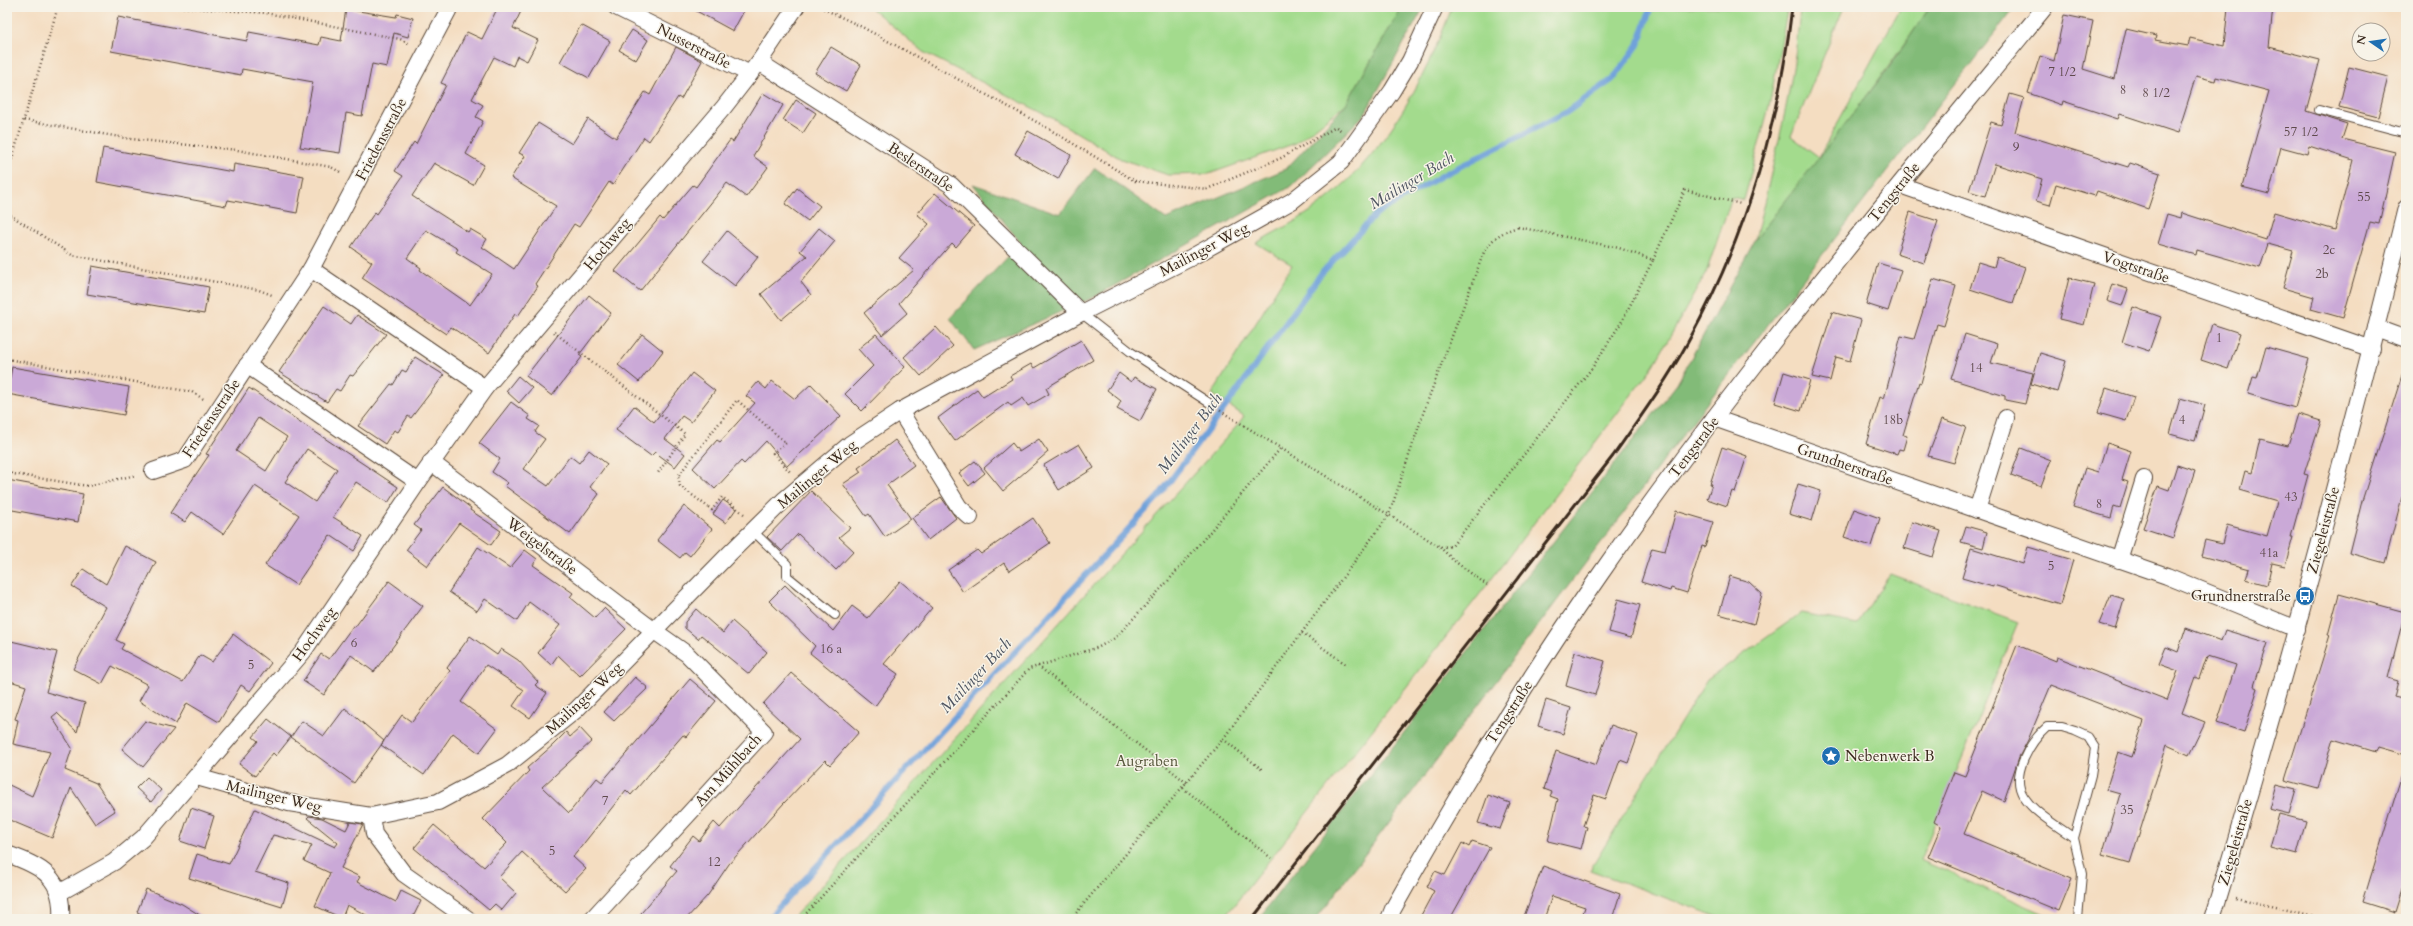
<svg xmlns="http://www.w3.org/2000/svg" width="2413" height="926" viewBox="0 0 2413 926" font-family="Cardo,serif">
<rect width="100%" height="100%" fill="#f7f3e8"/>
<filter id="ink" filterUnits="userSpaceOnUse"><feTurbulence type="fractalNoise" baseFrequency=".025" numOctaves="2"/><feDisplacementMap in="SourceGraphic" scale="8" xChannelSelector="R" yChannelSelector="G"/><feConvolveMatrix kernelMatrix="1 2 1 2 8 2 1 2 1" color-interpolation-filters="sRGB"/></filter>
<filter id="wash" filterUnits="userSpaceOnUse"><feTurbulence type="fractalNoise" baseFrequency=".012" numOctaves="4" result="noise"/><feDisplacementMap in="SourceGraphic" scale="16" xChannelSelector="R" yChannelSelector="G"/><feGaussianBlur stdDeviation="0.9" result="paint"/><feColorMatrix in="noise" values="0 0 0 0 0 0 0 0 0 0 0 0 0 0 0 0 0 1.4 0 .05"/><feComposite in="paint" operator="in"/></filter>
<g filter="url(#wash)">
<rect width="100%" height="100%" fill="#f4ddc1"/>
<g fill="#a3db8d" stroke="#6f8256">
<polygon points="870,7 1402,7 1346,104 1296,143 1209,174 1168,175 1121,159 1054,119 923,52"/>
<path d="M1452 7H1788L1769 107 1744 200 1732 197 1706 273 1654 365 1487 585 1223 919H792L1236 427 1244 416 1212 394 1292 265 1256 243C1274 232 1294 223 1311 211 1381 162 1423 85 1452 7Z"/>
<path d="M1800 7H1844L1791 136 1819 157 1901 7H1930C1876 88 1815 163 1755 240 1773 163 1795 86 1800 7Z"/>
<polygon points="1890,574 2018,622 1920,860 2056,919 1723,919 1590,870 1707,680 1801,613 1857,624"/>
</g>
<g fill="#82bb78" stroke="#5e724b">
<polygon points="1402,7 1424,7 1364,115 1292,186 1094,297 974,350 950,318 1021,243 973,184 1060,214 1095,168 1166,219 1286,169 1346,104"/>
<polygon points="1930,7 2015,7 1697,416 1316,919 1258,919 1677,384 1755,240 1890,66"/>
</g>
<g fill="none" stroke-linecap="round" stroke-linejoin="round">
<polyline stroke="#6fa1da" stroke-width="6" points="768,919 1158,497 1238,390 1320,275 1376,214 1443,175 1567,112 1613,79 1638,45 1651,7"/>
</g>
<g id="blocks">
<g fill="#caa9d7" fill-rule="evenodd">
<path d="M498 7H523L513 28 538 40 527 61 517 56 513 66 494 57 472 99 483 105 476 117 483 121 466 154 484 165 473 185 434 163 412 196 468 232 470 229 487 239 482 247 514 269 556 206 511 178 525 156 519 153 538 123 572 144 588 119 616 138 645 92 650 95 676 47 702 61 681 99 678 97 649 141 644 137 613 185 609 182 579 227 574 224 535 284 538 286 518 316 515 314 489 353 451 327 446 334 362 278 372 262 351 247 375 212 377 214 403 176 395 171 414 142 416 144 446 85 441 83 467 32 482 39ZM426 230 458 249 456 252 492 274 470 305 420 270 421 268 407 258Z"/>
<polygon points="689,7 746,7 733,31"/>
<polygon points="2228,7 2273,7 2269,47 2320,60 2306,111 2347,124 2342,139 2395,152 2379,224 2370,222 2343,318 2311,309 2314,297 2283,288 2293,251 2268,244 2260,268 2197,250 2196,255 2158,244 2167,214 2181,218 2182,213 2266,240 2274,212 2335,230 2353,160 2309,146 2307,154 2281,147 2269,194 2242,187 2269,91 2216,77 2215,81 2196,76 2178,133 2120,114 2118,119 2063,101 2062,105 2028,93 2040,56 2054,61 2064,15 2093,21 2083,69 2115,79 2126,29 2156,36 2155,40 2188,46 2190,38 2224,46"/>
<polygon points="346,9 396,17 397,14 413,18 408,37 394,33 387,67 372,64 362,116 346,113 340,153 300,147 313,82 242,69 241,75 111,51 118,17 247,41 249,32 319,45 321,37 341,41"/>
<polygon points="581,25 610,41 589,78 560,62"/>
<polygon points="632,30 648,40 636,60 619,50"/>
<polygon points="831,47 861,65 846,91 815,73"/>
<polygon points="2349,67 2388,77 2378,117 2339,107"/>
<polygon points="763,93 783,105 753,156 768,167 746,197 727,183 640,291 615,271 660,217 663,220 693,185 696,187 730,140 733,142"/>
<polygon points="2010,94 2024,98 2015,132 2128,167 2130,163 2160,173 2148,209 2097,191 2095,196 2056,184 2050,205 2036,201 2042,179 1995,164 1985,196 1969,191 1991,122 2001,125"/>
<polygon points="796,100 816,113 803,133 783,120"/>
<polygon points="1028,131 1071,155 1058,179 1015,154"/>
<polygon points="103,148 233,172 234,164 304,176 297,213 228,200 226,206 97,182"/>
<polygon points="797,188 820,206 808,221 785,204"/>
<polygon points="935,193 974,226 956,247 952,243 899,303 907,313 882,335 864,313 914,270 899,258 929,224 917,214"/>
<polygon points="1910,212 1938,221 1924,263 1897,254"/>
<polygon points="819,228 835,241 801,282 811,295 781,320 761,294 807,256 800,251"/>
<polygon points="727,231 758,257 735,286 703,261"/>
<polygon points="1997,257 2025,267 2013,303 1970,289 1978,262 1994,267"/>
<polygon points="1878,263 1901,270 1888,311 1866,304"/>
<polygon points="92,266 209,287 204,314 87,294"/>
<polygon points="2069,278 2094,284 2084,325 2059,319"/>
<polygon points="1933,279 1956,286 1944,326 1937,324 1921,383 1919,382 1903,435 1907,436 1903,450 1899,449 1897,454 1866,444 1880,397 1884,399 1901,336 1914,339"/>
<polygon points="2112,284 2128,289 2122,306 2107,301"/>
<polygon points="589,295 611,313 579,355 582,357 552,396 526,376"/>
<polygon points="324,306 351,324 357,315 386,334 353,376 350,375 340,391 336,389 327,402 279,372"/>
<polygon points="2133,307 2161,317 2149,351 2122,342"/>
<polygon points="1832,312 1861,320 1850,361 1836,357 1830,381 1812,377"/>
<polygon points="2212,324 2240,333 2228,369 2201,360"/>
<polygon points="936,327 953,346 921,376 904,357"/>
<polygon points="642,334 663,351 639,382 618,365"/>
<polygon points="876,334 905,367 862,411 845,394 873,366 858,349"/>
<polygon points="1965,334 1997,344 1991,363 2033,373 2025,404 2005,400 2005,396 1951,379"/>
<polygon points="1081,340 1093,360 1046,388 1049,394 1028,406 1023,398 1011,406 1008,402 955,441 938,418 977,389 983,397 1012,379 1010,376 1031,364 1034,368"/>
<polygon points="2266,347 2309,359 2295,408 2248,394 2253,377 2257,378"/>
<polygon points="2040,353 2066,361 2057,392 2031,384"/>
<polygon points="415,357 444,375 411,418 408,416 398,432 394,430 385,444 358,426 391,384 393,385 402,370 406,372"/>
<polygon points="12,367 129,387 124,415 7,394"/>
<polygon points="1784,372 1810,380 1801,411 1775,403"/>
<polygon points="2403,372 2406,372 2406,498 2402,497 2385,563 2349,553 2362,501"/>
<polygon points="692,373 715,391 691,422 682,416 665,439 685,454 675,467 655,452 651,456 616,430 634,406 654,422"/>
<polygon points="1119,373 1131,382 1134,377 1157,389 1140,421 1117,409 1121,401 1107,390"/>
<polygon points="518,376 532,388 519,403 506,391"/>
<polygon points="772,381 795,399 811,384 841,416 787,466 766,441 744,464 741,461 715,489 693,468 717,440 720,442 755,403 746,396 758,382 766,389"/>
<path d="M249 388 398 487 388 503 356 482 333 517 363 536 354 551 330 535 296 585 265 565 299 515 255 486 223 534 192 512 185 522 170 513 209 455 206 454ZM258 418 287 437 266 471 236 451ZM307 449 337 469 315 502 285 482Z"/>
<polygon points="2106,388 2134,397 2126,421 2098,413"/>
<polygon points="2180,398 2205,405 2195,441 2170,434"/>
<polygon points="511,402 530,416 528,419 539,426 535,432 545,439 523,469 548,486 570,456 579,463 589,450 607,464 590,487 599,494 570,534 505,486 508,483 492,472 500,459 479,443"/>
<polygon points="2298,414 2321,421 2304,474 2308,475 2291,537 2293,537 2285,566 2272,563 2267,585 2246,579 2249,569 2201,556 2205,540 2222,544 2227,525 2267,536 2277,501 2240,490 2245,471 2252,473 2260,439 2288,446"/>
<polygon points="1942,419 1966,427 1954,463 1928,456"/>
<polygon points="1039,439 1048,452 1003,491 984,468 1012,443 1019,452"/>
<polygon points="895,440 914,465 887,485 911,519 885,537 869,514 866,516 843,484 861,472 858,468"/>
<polygon points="2107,443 2131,451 2122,480 2128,482 2120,508 2114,506 2111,518 2073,507 2085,468 2098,472"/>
<polygon points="1079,444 1094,468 1059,490 1044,465"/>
<polygon points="1722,447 1747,456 1735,492 1732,491 1727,506 1707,499 1712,484 1710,484"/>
<polygon points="2021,448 2051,460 2041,486 2011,475"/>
<polygon points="975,461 985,473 969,486 959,473"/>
<polygon points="2177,465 2195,471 2173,538 2143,528 2158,486 2169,490"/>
<polygon points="7,480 83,494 78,522 7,509"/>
<polygon points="1798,484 1821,491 1812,521 1789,514"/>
<polygon points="443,487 471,508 470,510 501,531 491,545 459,523 427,566 406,550 421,530 414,525"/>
<polygon points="811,491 850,528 839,537 854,551 836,570 798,534 782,551 767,537"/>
<polygon points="941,497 956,518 928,540 912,518"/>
<polygon points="723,500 736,509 726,523 713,514"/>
<polygon points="684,506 712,529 690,556 685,552 680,558 657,540"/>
<polygon points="1854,509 1880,518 1871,546 1844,537"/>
<polygon points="1676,511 1713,522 1705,547 1702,546 1687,593 1671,588 1670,591 1641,582 1652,548 1665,551"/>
<polygon points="1033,518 1050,543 1009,571 1004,563 963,592 948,570 977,550 981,554"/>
<polygon points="1912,522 1941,531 1933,557 1904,548"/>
<polygon points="1966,526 1987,532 1983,548 1961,542"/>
<polygon points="125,546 156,562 116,640 124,644 121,649 183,682 200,655 212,662 233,634 271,663 250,691 241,685 219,722 187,703 176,724 139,701 148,685 112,666 102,684 73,669 106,607 72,586 83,569 106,584"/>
<polygon points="478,547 510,568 525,550 537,559 533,565 573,593 570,597 595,618 604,608 626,629 580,676 558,655 551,665 538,653 560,625 529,602 517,621 485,599 477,611 449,592"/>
<polygon points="2028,547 2073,560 2060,605 1993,585 1993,587 1962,578 1971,548 2023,564"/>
<polygon points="1730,576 1749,582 1762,594 1754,624 1719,614"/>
<polygon points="389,581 423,606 374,672 351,655 324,695 303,681 321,654 329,659 353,626 355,627"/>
<polygon points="900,581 932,608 884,664 898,674 875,706 810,653 815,646 769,601 785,585 833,631 852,606 868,618"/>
<polygon points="2339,594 2405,612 2388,678 2398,681 2394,697 2406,700 2406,755 2378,747 2376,752 2333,739 2318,789 2285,780 2330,635 2328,635"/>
<polygon points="2111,595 2124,599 2115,629 2099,624"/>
<polygon points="1618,599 1640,605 1631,638 1609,632"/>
<polygon points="696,609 723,633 732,621 767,652 749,674 701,635 698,639 685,628 685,622"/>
<polygon points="2186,628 2221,641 2225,630 2268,643 2254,686 2258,688 2244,732 2217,723 2236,665 2207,656 2199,679 2195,677 2182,713 2205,722 2189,755 2167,745 2130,863 2102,855 2120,794 2106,790 2118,752 2132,757 2144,721 2051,685 2028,740 2019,757 2004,801 1982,791 1964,834 2072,879 2059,911 1928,857 1941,826 1934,822 1954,772 1965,776 2017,645 2056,661 2057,657 2167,700 2178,671 2159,664 2166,647 2178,652"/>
<polygon points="470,636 497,655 501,649 518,660 538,682 535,685 547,693 530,718 513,706 524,690 486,665 461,702 497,729 479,753 453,733 424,775 381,745 402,715 412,722 450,671 447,668"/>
<polygon points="7,640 57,652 46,692 85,703 77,732 57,713 52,717 72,748 65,770 96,783 115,811 95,824 71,788 52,838 7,819 7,784 32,796 50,752 13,744 18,720 15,719 26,686 7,680"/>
<polygon points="1575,652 1605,661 1595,695 1566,686"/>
<polygon points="791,673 859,732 830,765 825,760 784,803 729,864 708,895 686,919 636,919 677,871 670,866 693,836 699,841 714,822 720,828 800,739 763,704"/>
<polygon points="635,677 648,688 614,721 604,712"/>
<polygon points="690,679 716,701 686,737 683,735 631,795 626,790 573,857 586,869 565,891 522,852 499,877 516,893 502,910 495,904 489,910 414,848 434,825 484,867 507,843 483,819 529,771 527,768 553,745 566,732 570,737 580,728 592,741 542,787 569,813 597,778 602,782"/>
<polygon points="1546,700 1571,708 1563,734 1538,726"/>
<polygon points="345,708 384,741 354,783 291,737 302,721 324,736"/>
<polygon points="268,719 291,737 276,756 273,753 255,776 239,764 258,741 253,737"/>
<polygon points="145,721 174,729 143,767 122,749"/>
<polygon points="1611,725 1638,735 1628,763 1620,760 1606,799 1594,795 1583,826 1587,827 1581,849 1548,841 1558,799 1550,796 1552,792 1544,789 1556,751 1596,765"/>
<polygon points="2402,774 2406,774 2406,877 2395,912 2363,902"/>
<polygon points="147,777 161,790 151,802 136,788"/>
<polygon points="2276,784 2296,789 2289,814 2269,809"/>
<polygon points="1488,795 1510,803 1500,829 1478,823"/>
<polygon points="191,808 214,816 204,849 180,841"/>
<polygon points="255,809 335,847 338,843 307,818 309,816 322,818 346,830 350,822 363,824 341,868 360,877 357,882 396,902 401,891 421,901 412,919 374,919 347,905 342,918 315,906 330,873 304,861 312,845 273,835 255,872 289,883 282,907 189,878 197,854 229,864"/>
<polygon points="2279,814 2306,821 2297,854 2270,847"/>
<polygon points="1472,841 1490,847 1450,919 1419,919 1434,891 1427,887 1435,871 1445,875 1462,843 1469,847"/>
<polygon points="1543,866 1620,894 1612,919 1581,919 1585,907 1552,896 1544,919 1523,919"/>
<polygon points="146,889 182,904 206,919 153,919 137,912"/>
</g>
</g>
</g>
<g filter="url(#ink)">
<use href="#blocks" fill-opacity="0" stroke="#574536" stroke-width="1"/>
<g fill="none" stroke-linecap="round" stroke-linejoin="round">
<defs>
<g id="lane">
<polyline points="2319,110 2406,133"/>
<polyline points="1081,313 1131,352 1208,402"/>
<polyline points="753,531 787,564 787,576 835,615"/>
<path d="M2074 838C2058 826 2035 814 2024 797 2009 775 2031 741 2047 727H2062L2075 731 2088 737 2095 748 2091 775 2074 838 2082 874 2078 919"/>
</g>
<g id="street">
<polyline points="616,7 750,74"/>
<polyline points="759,62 951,185 1081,313"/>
<polyline points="1900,185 2372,349"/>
<polyline points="311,269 485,388"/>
<polyline points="2376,328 2406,339"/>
<polyline points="247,365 418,482"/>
<polyline points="900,411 959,507 970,517"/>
<polyline points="1714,418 2167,576 2297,629"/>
<polyline points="431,462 653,630 687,654 764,732 592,919"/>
<polyline points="153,471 185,460 311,269 450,7"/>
<polyline points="1977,510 2006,418"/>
<polyline points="2119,560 2144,479"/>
<polyline points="197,777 289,803 371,816 438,802 507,765 576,710 729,554 785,499 850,444 900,411 1081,313 1190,258 1292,201 1341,162 1392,91 1410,61 1435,7"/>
<polyline points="371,816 374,834 404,874 468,919"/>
<path d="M7 854C41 866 64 877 61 919"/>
<polyline points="59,893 114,862 143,838 303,652 418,482 485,388 724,107 759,62 796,7"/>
<path d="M1389 919 1393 909C1457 795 1524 683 1599 576 1736 378 1893 193 2045 7"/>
<path d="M2212 919C2284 684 2347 447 2406 208"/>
</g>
</defs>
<use href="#lane" stroke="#574536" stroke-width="10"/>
<use href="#street" stroke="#574536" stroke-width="18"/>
<g stroke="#574536" stroke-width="2.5" stroke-dasharray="1 3" stroke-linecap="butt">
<polyline points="179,7 266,13 400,39 410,44"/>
<polyline points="820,7 862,27 1044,126 1135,181 1207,189 1281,158 1336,127 1342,131"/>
<polyline points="24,120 131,139 237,150 331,167 342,173"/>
<polyline points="7,175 58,7"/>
<polyline points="7,213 72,255 259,290 272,295"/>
<path d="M1518 227 1619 248 1653 260 1621 323 1592 368 1452 546 1440 547 1389 515 1426 405 1484 252C1493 237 1502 232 1518 227Z"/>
<polyline points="1653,260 1685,190 1741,204"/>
<polyline points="554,332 685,434 658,473"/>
<polyline points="7,359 192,392 205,400"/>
<polyline points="7,473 88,486 136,475"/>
<polyline points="744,514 722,497 712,510 680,486 678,476 737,400 786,443 773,453 791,473"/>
<polyline points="1440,547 1453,560 1487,585"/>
<polyline points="1302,633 1347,665"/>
<polyline points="1038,666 1187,783"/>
<polyline points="1223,739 1264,771"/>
<polyline points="1183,788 1271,858"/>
<polyline points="2236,898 2326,919"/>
<polyline points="801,919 1029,669 1099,647 1115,638 1169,580 1280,449"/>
<polyline points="1071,919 1223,739 1389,515 1219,410"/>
</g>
<use href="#lane" stroke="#fff" stroke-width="8"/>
<use href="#street" stroke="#fff" stroke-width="16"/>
<path stroke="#3b2a1e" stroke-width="3" d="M1252 919 1613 456C1639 419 1666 382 1688 342 1745 240 1779 124 1792 7"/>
</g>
</g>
<defs>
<symbol id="bus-disc" viewBox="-11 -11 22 22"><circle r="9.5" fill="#1f6fb2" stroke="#f7f3e8"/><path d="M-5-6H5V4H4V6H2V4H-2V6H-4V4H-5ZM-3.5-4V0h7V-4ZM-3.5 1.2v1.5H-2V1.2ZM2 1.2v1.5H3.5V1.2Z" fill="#fff"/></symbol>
<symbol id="sight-disc" viewBox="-11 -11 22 22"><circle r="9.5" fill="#1f6fb2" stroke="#f7f3e8"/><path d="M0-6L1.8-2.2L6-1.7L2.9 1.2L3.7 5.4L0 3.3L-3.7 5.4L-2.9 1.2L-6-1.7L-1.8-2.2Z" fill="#fff"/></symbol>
</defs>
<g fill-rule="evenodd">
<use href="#bus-disc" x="2294" y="585" width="22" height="22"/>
<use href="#sight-disc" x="1820" y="745" width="22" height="22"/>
</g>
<g text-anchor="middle" stroke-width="3" stroke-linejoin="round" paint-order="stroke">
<g font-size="13" fill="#5f4a4c">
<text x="2062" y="76">7 1/2</text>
<text x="2123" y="94">8</text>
<text x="2156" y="97">8 1/2</text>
<text x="2301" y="136">57 1/2</text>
<text x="2016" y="151">9</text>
<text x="2364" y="201">55</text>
<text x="2329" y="254">2c</text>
<text x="2322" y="278">2b</text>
<text x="2219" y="342">1</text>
<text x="1976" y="372">14</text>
<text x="1893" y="424">18b</text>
<text x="2182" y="424">4</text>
<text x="2291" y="501">43</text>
<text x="2099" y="508">8</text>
<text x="2269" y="557">41a</text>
<text x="2051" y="570">5</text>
<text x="354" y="647">6</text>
<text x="831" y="653">16 a</text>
<text x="251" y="669">5</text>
<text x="605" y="805">7</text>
<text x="2127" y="814">35</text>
<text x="552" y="855">5</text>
<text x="714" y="866">12</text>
</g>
<g font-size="15" fill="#3b2a1e" stroke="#f7f3e8">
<text transform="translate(694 46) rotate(27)" y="5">Nusserstraße</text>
<text transform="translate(381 139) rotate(-62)" y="5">Friedensstraße</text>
<text transform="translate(921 167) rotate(34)" y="5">Beslerstraße</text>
<text transform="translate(1894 192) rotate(-51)" y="5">Tengstraße</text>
<text transform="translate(607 244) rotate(-50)" y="5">Hochweg</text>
<text transform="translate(1204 249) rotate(-28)" y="5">Mailinger Weg</text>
<text transform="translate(2136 267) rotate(19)" y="5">Vogtstraße</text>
<text transform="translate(211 418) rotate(-56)" y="5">Friedensstraße</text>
<text transform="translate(1694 447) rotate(-53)" y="5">Tengstraße</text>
<text transform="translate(1845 464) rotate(19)" y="5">Grundnerstraße</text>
<text transform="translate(817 474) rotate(-40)" y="5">Mailinger Weg</text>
<text transform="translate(2323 530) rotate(-75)" y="5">Ziegeleistraße</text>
<text transform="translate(542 546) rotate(37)" y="5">Weigelstraße</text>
<text transform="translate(314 634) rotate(-54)" y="5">Hochweg</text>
<text transform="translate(584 698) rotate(-43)" y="5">Mailinger Weg</text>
<text transform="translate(1509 712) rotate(-57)" y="5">Tengstraße</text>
<text transform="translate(728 770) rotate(-48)" y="5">Am Mühlbach</text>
<text transform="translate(274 796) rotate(13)" y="5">Mailinger Weg</text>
<text transform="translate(2235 842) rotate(-74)" y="5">Ziegeleistraße</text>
</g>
<g font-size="15" fill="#3b2a1e" stroke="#f7f3e8" text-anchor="end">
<text x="2291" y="601">Grundnerstraße</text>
<text x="1845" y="761" text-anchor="start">Nebenwerk B</text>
</g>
<g font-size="15" fill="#55563a" stroke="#f7f3e8">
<text x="1147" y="766">Augraben</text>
</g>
<g font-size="16" font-style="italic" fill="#4d5460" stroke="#f7f3e8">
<text transform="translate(1411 180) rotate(-31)" y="6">Mailinger Bach</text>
<text transform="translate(1189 433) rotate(-53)" y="6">Mailinger Bach</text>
<text transform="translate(975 675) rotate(-47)" y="6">Mailinger Bach</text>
</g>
</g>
<rect width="2413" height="926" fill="none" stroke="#f7f3e8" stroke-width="24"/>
<g transform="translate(2371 42) rotate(283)"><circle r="19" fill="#f7f3e8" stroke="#aca397"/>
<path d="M0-3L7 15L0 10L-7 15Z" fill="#1f6fb2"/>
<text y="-6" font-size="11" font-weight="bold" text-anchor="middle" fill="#3b2a1e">N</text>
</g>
</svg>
